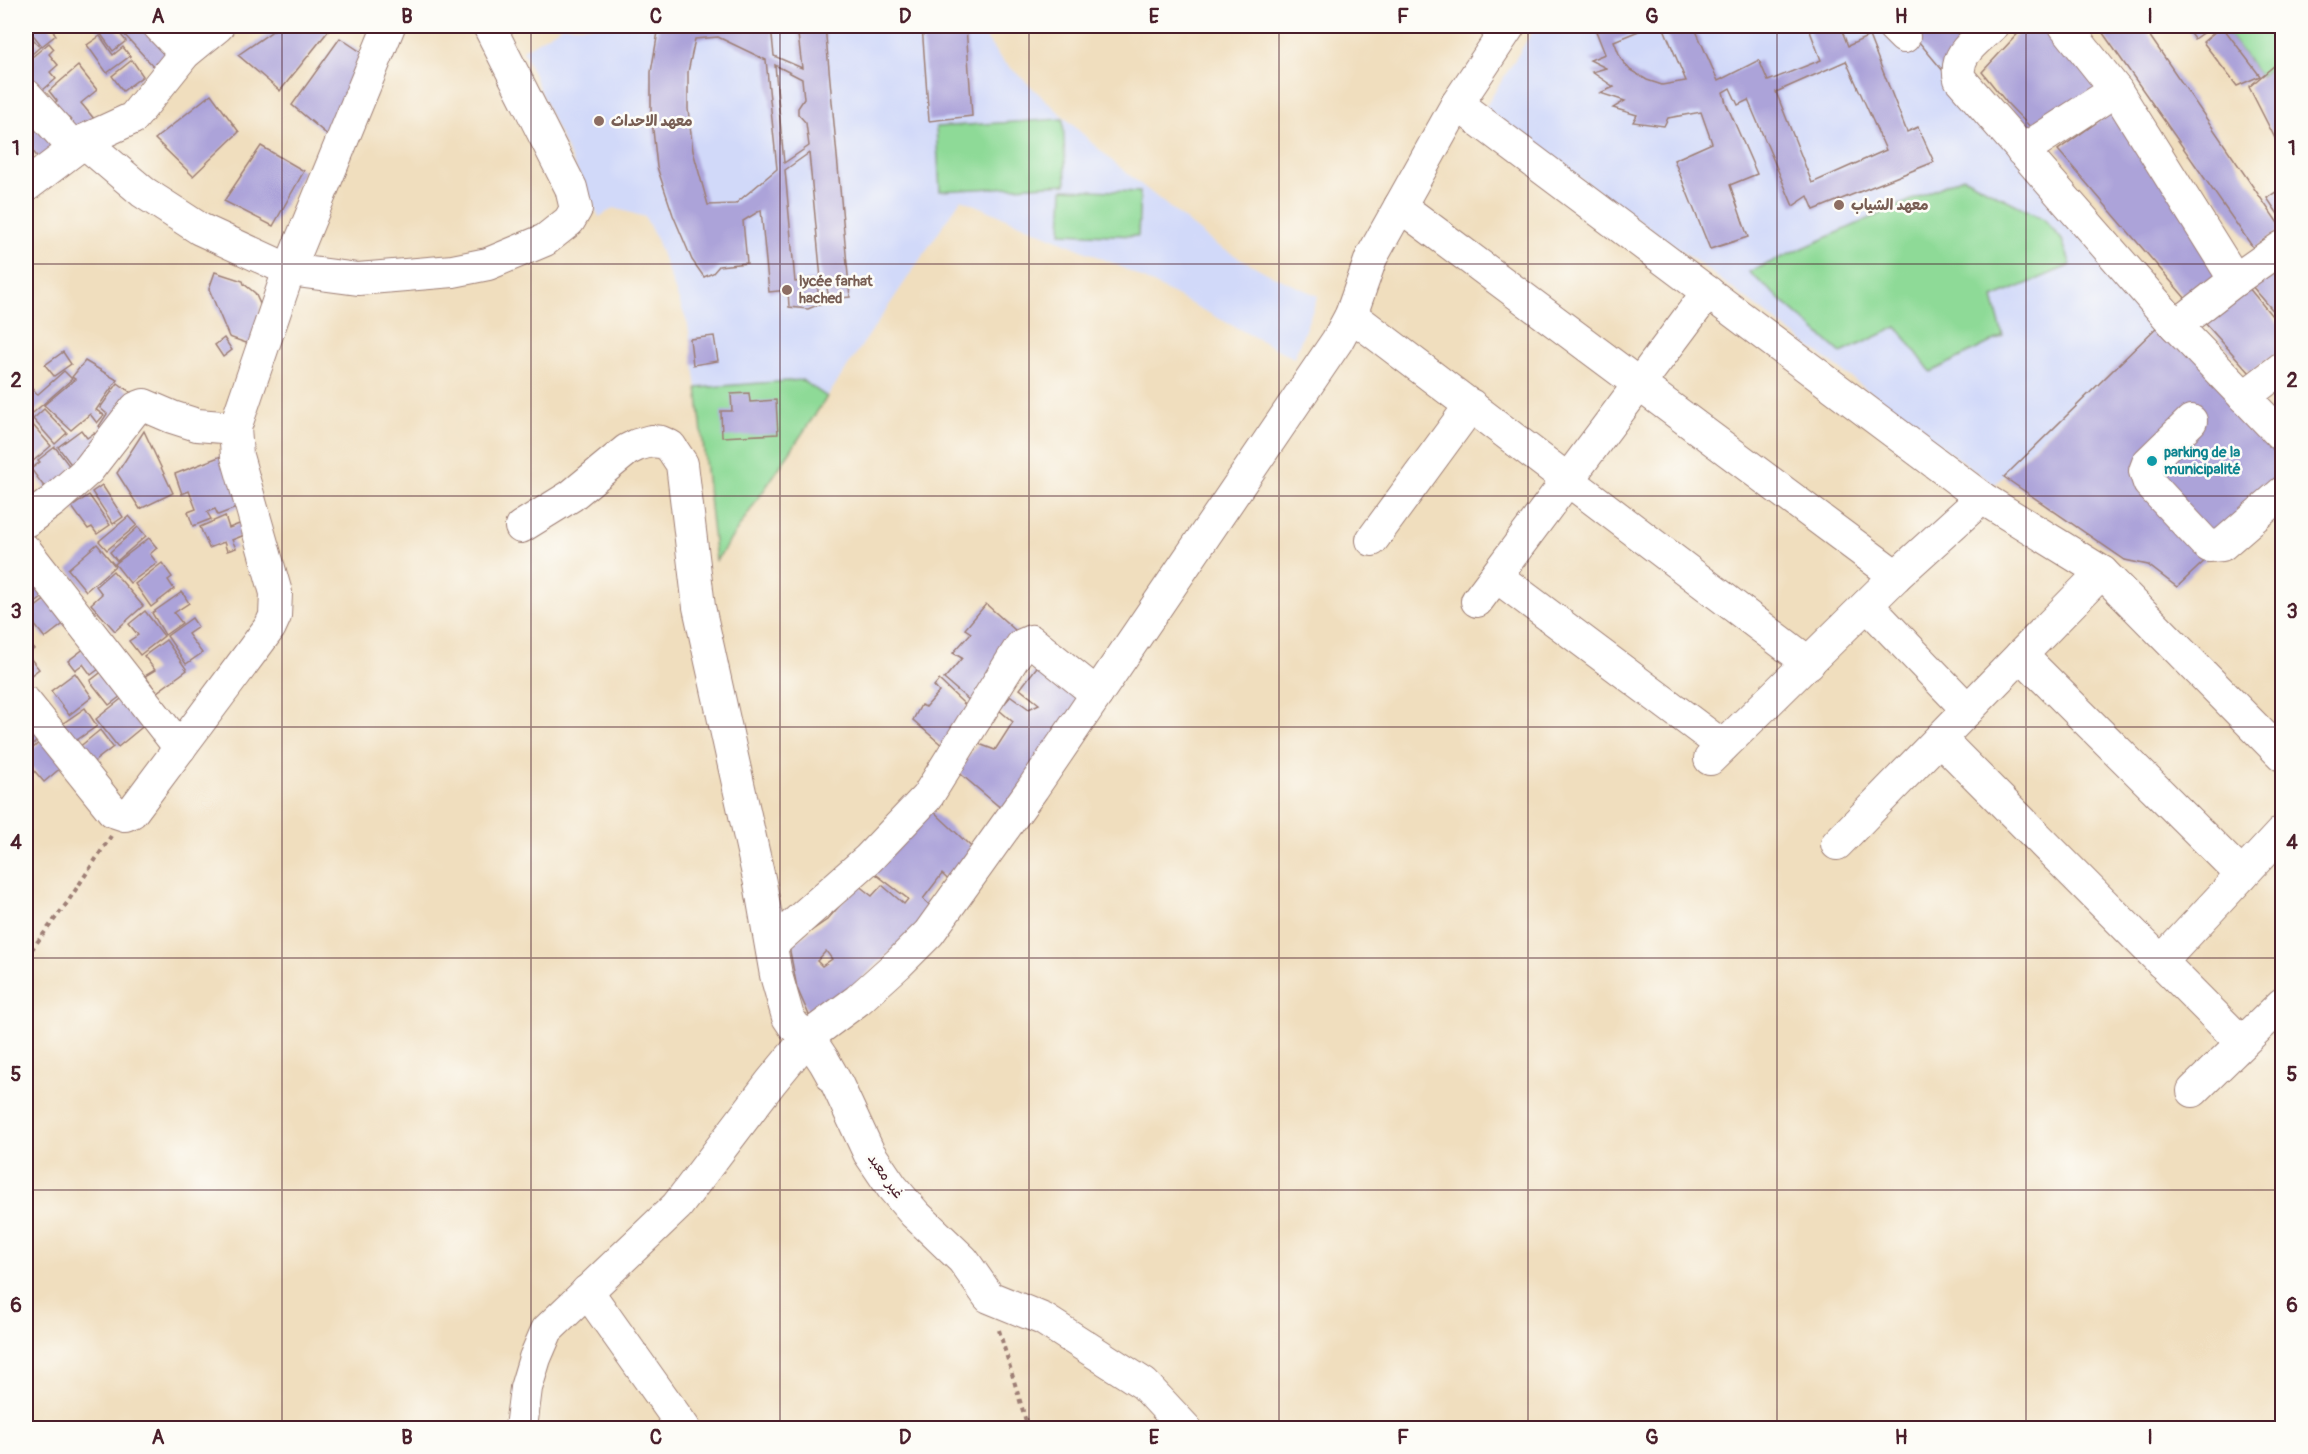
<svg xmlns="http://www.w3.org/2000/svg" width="2308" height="1454" viewBox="0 0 2308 1454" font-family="Pangolin,'Playpen Sans Arabic',sans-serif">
<rect width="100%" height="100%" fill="#fdfcf7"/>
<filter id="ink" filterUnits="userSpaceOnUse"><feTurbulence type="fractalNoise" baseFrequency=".0167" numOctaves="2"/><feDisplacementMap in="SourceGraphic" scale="12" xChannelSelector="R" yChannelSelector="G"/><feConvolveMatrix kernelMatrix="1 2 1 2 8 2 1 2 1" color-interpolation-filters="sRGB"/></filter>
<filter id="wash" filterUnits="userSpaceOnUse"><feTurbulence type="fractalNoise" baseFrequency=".008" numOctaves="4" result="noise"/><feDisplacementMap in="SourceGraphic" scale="24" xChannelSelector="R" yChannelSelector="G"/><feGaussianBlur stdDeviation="1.35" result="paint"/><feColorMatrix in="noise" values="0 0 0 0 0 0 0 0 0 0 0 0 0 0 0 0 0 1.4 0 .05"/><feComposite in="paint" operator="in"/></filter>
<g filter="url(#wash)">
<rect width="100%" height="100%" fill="#f0debe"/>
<g fill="#d1d9f9">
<polygon points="563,26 977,26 1001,59 1112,161 1216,245 1267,273 1318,296 1294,358 1115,264 961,199 716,561 697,388 688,325 656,239 645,217 614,208 599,217 553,121 523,50"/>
<polygon points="1536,26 1906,26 2163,321 1994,485 1693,259 1484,109"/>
</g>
<g fill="#8eda97" stroke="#6c7c61" stroke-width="1.5">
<polygon points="2222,26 2282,26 2282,59 2260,76"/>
<polygon points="1063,119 1066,184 940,191 936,127"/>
<polygon points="1963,177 2044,219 2062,240 2071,265 1993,298 2003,336 1931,372 1897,327 1841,353 1749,272"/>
<polygon points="1063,189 1140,192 1138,236 1061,233"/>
<polygon points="802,380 827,397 716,561 697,388"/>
</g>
<g id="blocks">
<g fill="#aca3d9" fill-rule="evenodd">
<polygon points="26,26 49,26 56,35 42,46"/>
<polygon points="95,26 114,26 126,41 113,51"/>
<polygon points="129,26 151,26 174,50 155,68 122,32"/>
<polygon points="181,26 206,26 193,38"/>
<polygon points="280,26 324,26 329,30 280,91 238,55"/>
<path d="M659 26H739L751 31V26H771L774 56 802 68 797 26H825L850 297 829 299 826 283 817 285 820 304 808 309 789 307 788 290 769 292 761 210 743 221 747 263 719 266 713 273 704 277 692 260 673 215 657 167 651 111V72ZM718 37 766 60 777 169 735 204 708 205 693 151 688 109V72L695 39ZM775 65 802 79 804 99 798 108V114L806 123 809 146 784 163ZM809 153 821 279 795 282 785 170Z"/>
<polygon points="922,26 966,26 972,116 929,121"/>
<path d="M1594 26H1651L1614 41 1621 59 1630 70 1647 80 1662 85 1686 81 1663 26H1694L1718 81 1759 60 1768 81 1821 60 1808 26H1840L1848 46 1869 36 1907 132 1918 127 1934 162 1814 210 1808 196 1793 206 1748 100 1738 105 1730 88 1723 92 1726 103 1757 174 1730 185 1748 237 1710 249 1674 160 1712 143 1701 112 1668 118 1664 126 1633 122 1637 115 1613 108 1625 101 1600 93 1614 87 1592 72 1606 68 1590 60 1605 54ZM1846 61 1886 150 1812 183 1776 92Z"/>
<polygon points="1906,26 1970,26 1949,78 1914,36"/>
<polygon points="2025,26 2061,26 2109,92 2042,139 2007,103 1982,72"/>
<polygon points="2098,26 2143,26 2282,229 2254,249"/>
<polygon points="2184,26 2212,26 2194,39"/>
<polygon points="2222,26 2260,76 2237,86 2203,42"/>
<polygon points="26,31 40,47 26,59"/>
<polygon points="100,36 113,55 123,47 130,56 107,73 87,45"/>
<polygon points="340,38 364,54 330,137 292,105"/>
<polygon points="49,43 54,49 49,54 58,65 50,72 56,79 37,95 26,81 26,62"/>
<polygon points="2282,59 2282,152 2249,87"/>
<polygon points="132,60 143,76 123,91 112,76"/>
<polygon points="78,66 97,90 81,103 95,120 75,137 50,107 57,101 49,91"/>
<polygon points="211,94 239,132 193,176 155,139"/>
<polygon points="2121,105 2239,280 2198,313 2058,150"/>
<polygon points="33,112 60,143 40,160 26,143 26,118"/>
<polygon points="261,146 304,171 273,226 224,201"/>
<polygon points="2282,188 2282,220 2267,198"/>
<polygon points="2282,259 2282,321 2251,285"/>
<polygon points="215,272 243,281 244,284 255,293 260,304 260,318 252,345 229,337 209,289"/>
<polygon points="2248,287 2282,328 2282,349 2250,373 2205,323"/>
<polygon points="2163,321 2282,445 2282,488 2177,587 2148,565 2125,560 2004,477"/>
<polygon points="714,336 718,361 693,365 690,339"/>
<polygon points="224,338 232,350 223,357 215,345"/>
<polygon points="63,352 71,364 54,376 45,365"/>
<polygon points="85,361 117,380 96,410 104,415 97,423 90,414 71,430 44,405 75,379 72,377"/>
<polygon points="26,368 31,375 26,379"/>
<polygon points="64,371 72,379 33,413 26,404 26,381 37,395"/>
<polygon points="118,383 142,401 115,438 99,426 107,414 100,408"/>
<polygon points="749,393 750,402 776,400 778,434 722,437 721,411 732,411 731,394"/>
<polygon points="44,409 67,433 55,444 33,419"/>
<polygon points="32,424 51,446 26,467 26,429"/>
<polygon points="81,430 87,438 94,433 109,452 79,475 58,447"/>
<polygon points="144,431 173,493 140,509 117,473"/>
<polygon points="55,447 74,472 48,492 31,469 40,462 38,460"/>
<polygon points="224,455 244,505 218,515 215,509 207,512 211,519 193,526 188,512 196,509 189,491 182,494 175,474"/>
<polygon points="102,485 123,517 113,524 92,492"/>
<polygon points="89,495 110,525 97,534 92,527 88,529 72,507"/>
<polygon points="129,516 137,525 107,550 99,541"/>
<polygon points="225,516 229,528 242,523 247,534 232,540 236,548 227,551 224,542 209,548 200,527"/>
<polygon points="138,527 146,536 117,561 110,552"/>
<polygon points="149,538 157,548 150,554 157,563 130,583 115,564"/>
<polygon points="97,544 115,566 86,591 68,569"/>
<polygon points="162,563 172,577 168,580 174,589 151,607 135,584"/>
<polygon points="26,570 51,591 26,610"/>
<polygon points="113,571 143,606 115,631 91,604 102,594 96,586"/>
<polygon points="182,592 189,603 174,613 182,623 165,635 152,613"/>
<polygon points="50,596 79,612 45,638 26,614"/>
<polygon points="986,604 1035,648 983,712 944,679 962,658 953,653 971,633 965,629"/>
<polygon points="145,611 164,636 140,655 129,641 138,635 129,624"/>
<polygon points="192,618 198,627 188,634 202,653 186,664 167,636"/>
<polygon points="102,635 117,655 91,675 83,664 75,670 68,661"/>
<polygon points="26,639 34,649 26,656"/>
<polygon points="166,640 187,670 157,692 145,676 155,670 144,656"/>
<polygon points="1046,655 1087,688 1009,815 957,771 979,744 995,750 1013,722 999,710 1011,696 1029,709 1039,704 1020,689"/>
<polygon points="30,658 39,669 27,678 26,661"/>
<polygon points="108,667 137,684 109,705 90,681"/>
<polygon points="75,673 92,697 69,715 51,691"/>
<polygon points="939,680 979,718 952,754 913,720 921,705 926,707 939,692 934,686"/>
<polygon points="130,692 152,719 118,747 96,719"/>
<polygon points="85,708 97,726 74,742 62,724"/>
<polygon points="26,712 47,733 26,750"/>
<polygon points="100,730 113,747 91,764 78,748"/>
<polygon points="48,735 70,760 44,782 26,761 26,754"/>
<path d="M931 809 982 857 957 888 942 874 923 899 935 910 813 1024 797 988 789 946 827 920 858 885 872 896 882 885 904 904 908 899 873 872ZM826 951 832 959 822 966 817 961Z"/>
</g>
</g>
</g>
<g filter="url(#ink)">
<use href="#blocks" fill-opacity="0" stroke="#9d7e74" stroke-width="1.5"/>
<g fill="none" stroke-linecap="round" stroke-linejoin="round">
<defs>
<g id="minor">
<polyline points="159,26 185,53"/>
<polyline points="1893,26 1904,37"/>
<path d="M1992 26C1976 41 1953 55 1960 79L2176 326 2282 436"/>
<polyline points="2116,90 2235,280 2176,326"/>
<polyline points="26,95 75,149"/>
<polyline points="1457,104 1982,498 2102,572 2282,755"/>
<polyline points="83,141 143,192 200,229 289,270 358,279 453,271 488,264 545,240 569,221 576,209 571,188 489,26"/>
<polyline points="2022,151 2116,90 2065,26"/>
<polyline points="26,186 75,149 83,141 133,118 185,53 218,26"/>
<polyline points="1400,206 1896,576"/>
<polyline points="2235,280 2282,247"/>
<polyline points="1351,315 1809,663"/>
<polyline points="2244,397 2282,368"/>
<polyline points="2191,421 2148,463 2145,471 2149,483 2204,542 2209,546 2222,545 2282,493"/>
<polyline points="26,521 53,501 88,470 136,408 144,405 172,417 197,425 235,428"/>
<polyline points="521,527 571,496 627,450 637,445 651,441 661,442 670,446 682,464 699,607 760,883 776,975 788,1017 794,1026 808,1037 824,1061 837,1084 869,1153 892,1187 915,1214 963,1260 989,1297 1043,1319 1144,1384 1185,1428"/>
<polyline points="1372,540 1471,405"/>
<polyline points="26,551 180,748"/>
<polyline points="1496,576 1723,746"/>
<polyline points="1477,601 1708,292"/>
<polyline points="1867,605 1968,710"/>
<polyline points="2021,655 2242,875"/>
<polyline points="26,703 113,811 125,815 132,812 270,627 275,616 276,593 237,456 235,428 289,270 389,26"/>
<polyline points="1940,739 2242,1043"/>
<polyline points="1710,759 1896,576 1982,498"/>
<polyline points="1837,844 2102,572"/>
<polyline points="772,944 868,859 927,797 1016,654 1022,645 1031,641 1097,694"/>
<polyline points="2161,962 2282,832"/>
<polyline points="2193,1091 2282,1004"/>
<polyline points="587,1291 684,1428"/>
<polyline points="521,1428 526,1388 535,1358 547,1330 677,1206 771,1082 808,1037 858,1000 899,963 929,933 1033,788 1337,341 1351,315 1371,258 1457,104 1509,26"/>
</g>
</defs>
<use href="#minor" stroke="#9d7e74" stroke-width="34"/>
<g stroke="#9d7e74" stroke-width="4" stroke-dasharray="4.5 4.5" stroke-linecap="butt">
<polyline points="26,957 67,903 111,836"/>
<polyline points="999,1330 1028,1428"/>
</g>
<use href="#minor" stroke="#fff" stroke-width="32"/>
</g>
</g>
<path fill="none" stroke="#4a1f2b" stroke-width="1.5" stroke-opacity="0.55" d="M282 26V1428M531 26V1428M780 26V1428M1029 26V1428M1279 26V1428M1528 26V1428M1777 26V1428M2026 26V1428M26 264H2282M26 496H2282M26 727H2282M26 958H2282M26 1190H2282"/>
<g fill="#8d6e63" stroke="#fdfcf7" stroke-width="2">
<circle cx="599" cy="121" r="6"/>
<circle cx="1839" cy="205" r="6"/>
<circle cx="787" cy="290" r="6"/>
</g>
<circle fill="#0f9aa8" stroke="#fdfcf7" stroke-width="2" cx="2152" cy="461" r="6"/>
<g text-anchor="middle" stroke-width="5" stroke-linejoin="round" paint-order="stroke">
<g font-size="15" font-weight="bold" fill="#785e54" stroke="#fdfcf7" text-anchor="start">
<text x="611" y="126">معهد الاحداث</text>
<text x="1851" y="210">معهد الشياب</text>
<text x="799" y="286">lycée farhat<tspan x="799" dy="17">hached</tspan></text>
</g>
<g font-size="15" font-weight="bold" fill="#0d838f" stroke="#fdfcf7" text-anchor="start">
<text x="2164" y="457">parking de la<tspan x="2164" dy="17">municipalité</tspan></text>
</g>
<g font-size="15" fill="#4a1f2b" stroke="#fdfcf7">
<text transform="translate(886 1176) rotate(55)" y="5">غير معبد</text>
</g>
</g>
<rect width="2308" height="1454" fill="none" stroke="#fdfcf7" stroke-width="66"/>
<rect x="33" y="33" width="2242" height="1388" fill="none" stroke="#4a1f2b" stroke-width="2"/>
<g font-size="20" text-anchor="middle" font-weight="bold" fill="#4a1f2b">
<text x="158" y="23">A</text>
<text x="407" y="23">B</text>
<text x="656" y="23">C</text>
<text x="905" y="23">D</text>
<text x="1154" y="23">E</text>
<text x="1403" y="23">F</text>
<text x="1652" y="23">G</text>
<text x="1901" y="23">H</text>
<text x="2150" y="23">I</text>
<text x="16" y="155">1</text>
<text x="2292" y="155">1</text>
<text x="16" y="387">2</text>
<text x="2292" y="387">2</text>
<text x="16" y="618">3</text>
<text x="2292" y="618">3</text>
<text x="16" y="849">4</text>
<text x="2292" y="849">4</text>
<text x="16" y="1081">5</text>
<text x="2292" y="1081">5</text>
<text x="16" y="1312">6</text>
<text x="2292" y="1312">6</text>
<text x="158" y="1444">A</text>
<text x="407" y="1444">B</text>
<text x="656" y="1444">C</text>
<text x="905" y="1444">D</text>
<text x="1154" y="1444">E</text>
<text x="1403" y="1444">F</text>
<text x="1652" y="1444">G</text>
<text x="1901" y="1444">H</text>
<text x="2150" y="1444">I</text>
</g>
</svg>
